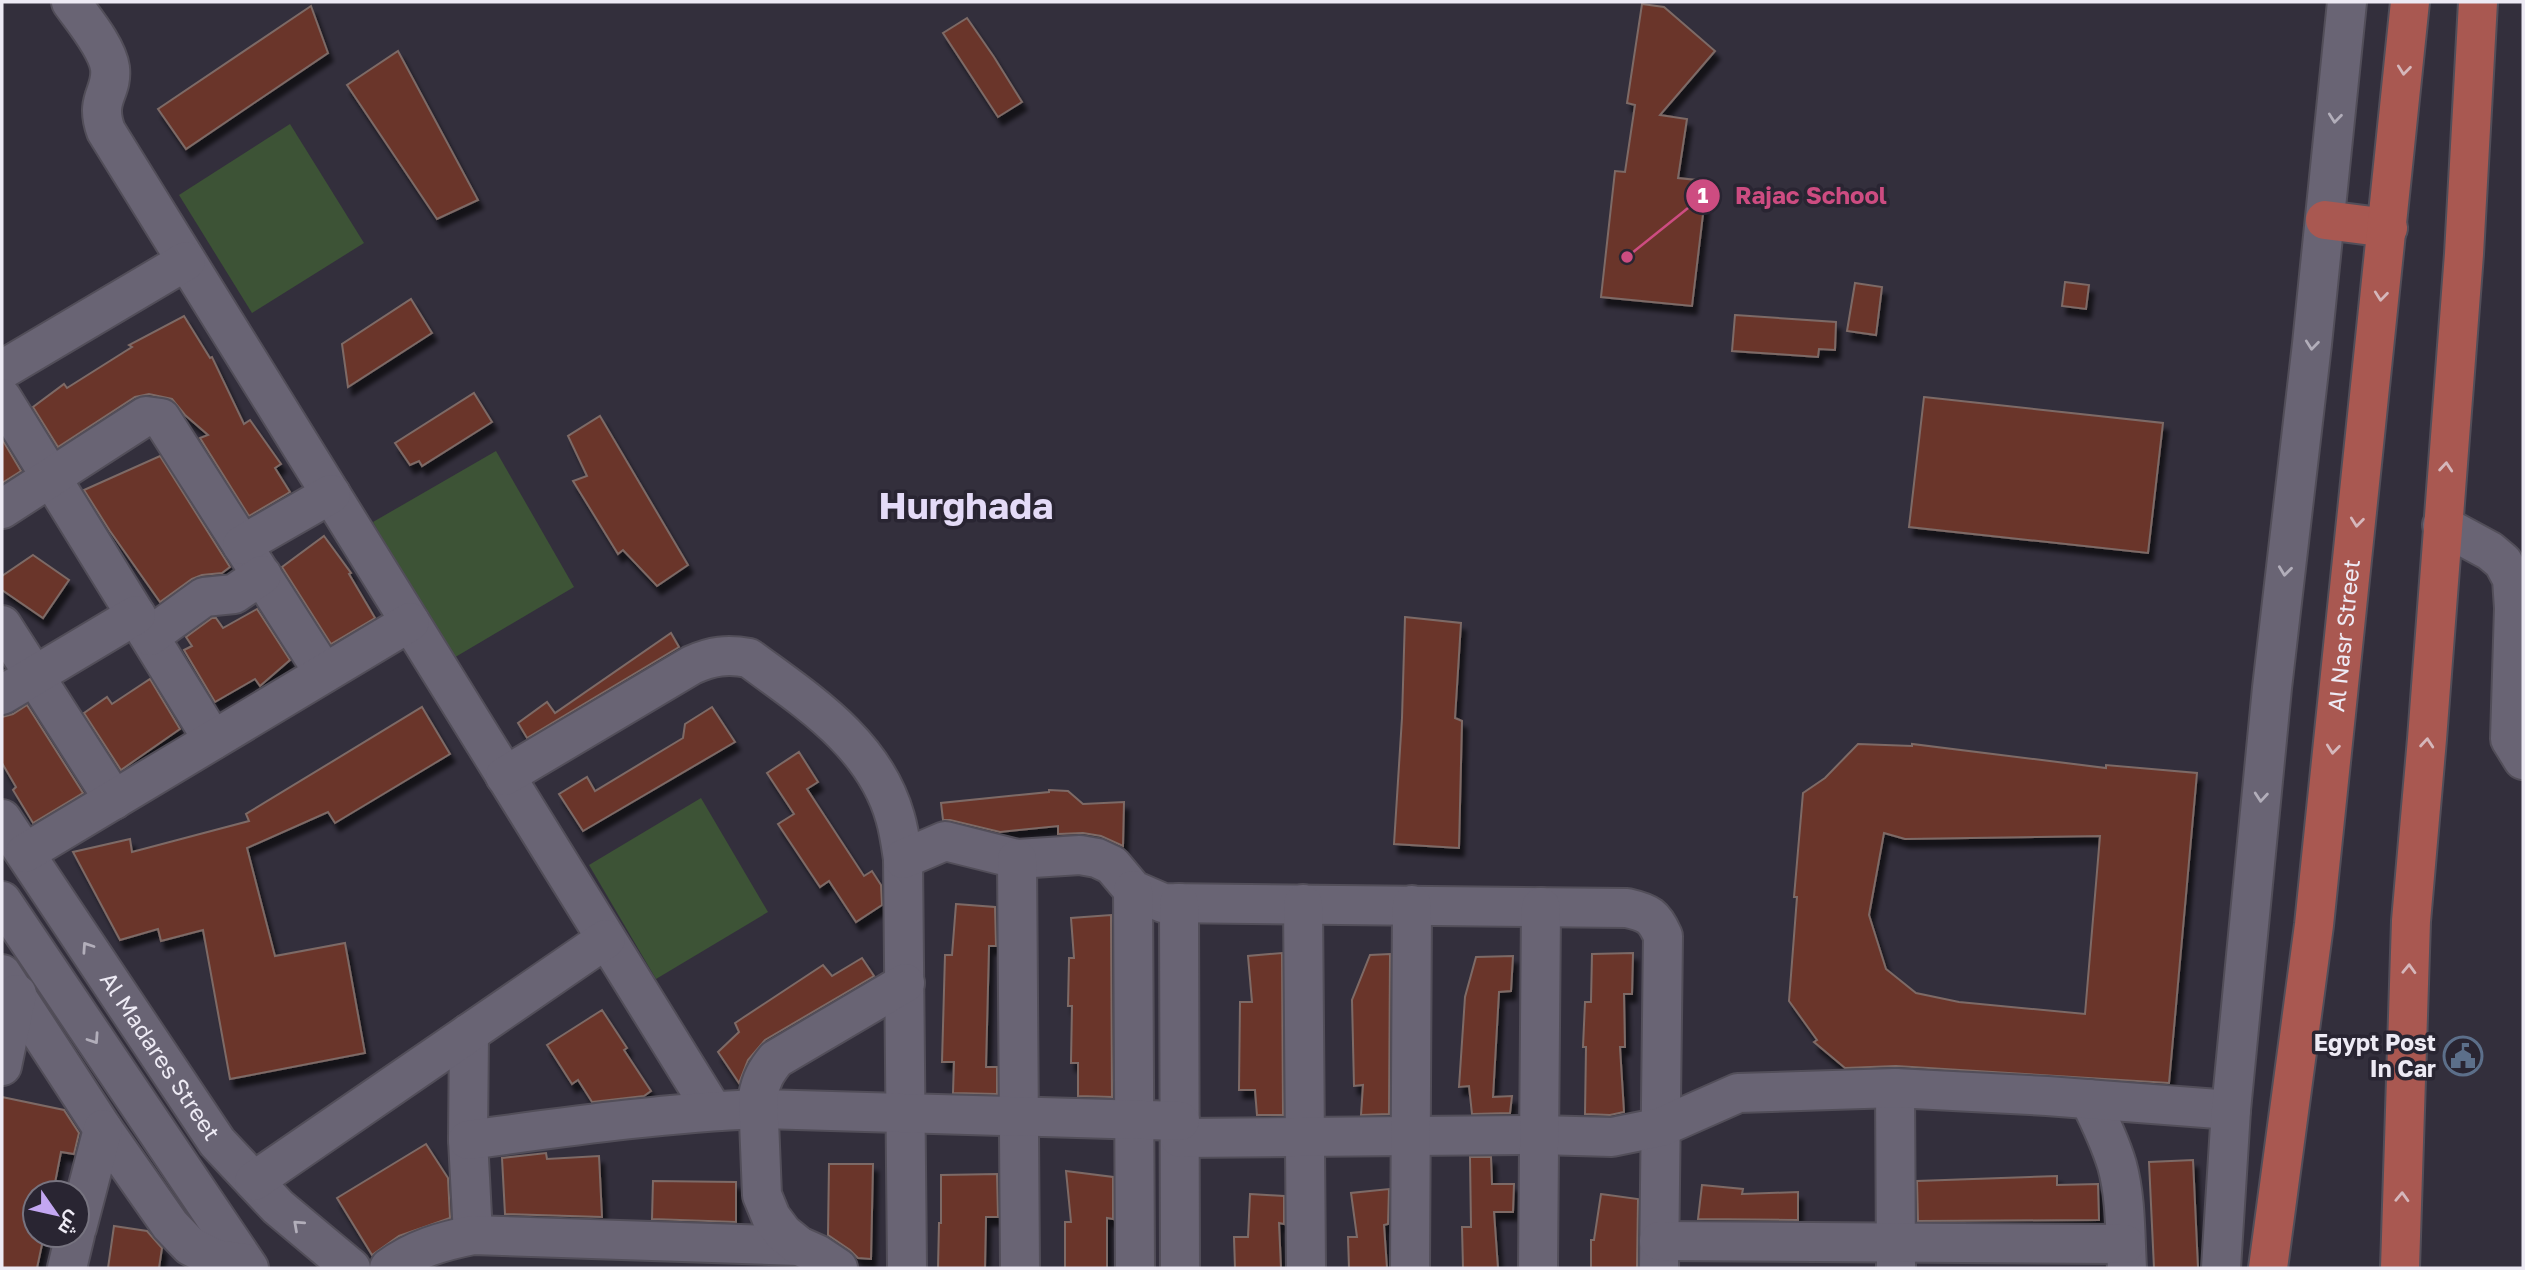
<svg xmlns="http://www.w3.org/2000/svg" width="2525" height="1270" viewBox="0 0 2525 1270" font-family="'Golos Text',Cairo,sans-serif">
<defs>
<filter id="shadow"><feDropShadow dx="4.5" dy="8" stdDeviation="2" flood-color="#0009"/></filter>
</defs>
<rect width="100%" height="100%" fill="#332f3c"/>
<g fill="#3d5336">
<polygon points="290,124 364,243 252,313 179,195"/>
<polygon points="496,451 574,587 452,659 373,522"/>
<polygon points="701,798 768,912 656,979 589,865"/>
</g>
<g fill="#6a352b" stroke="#7d6a66" stroke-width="2" fill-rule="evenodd" filter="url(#shadow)">
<polygon points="1642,4 1664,7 1715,51 1660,115 1687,119 1678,178 1707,181 1692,306 1601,297 1615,171 1625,172 1635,105 1627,103"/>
<polygon points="311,6 328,53 186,149 158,109"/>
<polygon points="967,18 994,57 1022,102 998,117 943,33"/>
<polygon points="398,51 478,200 437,219 347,85"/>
<polygon points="2065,282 2089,285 2086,309 2062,306"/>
<polygon points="1855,283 1882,287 1876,335 1847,331"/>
<polygon points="411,299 432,333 348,387 342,344"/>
<polygon points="1735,315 1836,322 1835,350 1819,349 1818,357 1732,351"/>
<polygon points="184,316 210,358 212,357 244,424 250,420 281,464 275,468 290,492 249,516 200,438 208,435 185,415 172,399 149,394 135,397 58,447 33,407 64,384 67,388 132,347 129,345"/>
<polygon points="474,393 492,422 422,466 419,461 410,465 395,443"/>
<polygon points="1924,397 2163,423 2148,553 1909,527"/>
<polygon points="600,416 688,565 657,586 623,550 618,554 573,481 587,476 568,436"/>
<polygon points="2,439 21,471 2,483"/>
<polygon points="160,456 230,567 222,573 202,575 192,579 160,602 110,531 84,490"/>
<polygon points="324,536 351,573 349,574 375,618 331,644 282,567"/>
<polygon points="33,555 69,580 43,618 2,590 2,576"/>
<polygon points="257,609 290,660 260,686 255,679 215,702 184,650 192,646 186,637 212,618 216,618 223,628"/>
<polygon points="1405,617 1461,623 1455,718 1462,721 1459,848 1394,844 1402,718"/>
<polygon points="671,633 679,647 527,738 518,723 547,702 555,713"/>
<polygon points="150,679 180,729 121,770 84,713 107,697 112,704"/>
<polygon points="27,705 83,793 33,823 13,790 16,787 2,763 2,717 13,714"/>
<polygon points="422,707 450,754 335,823 328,812 247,848 275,956 345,943 365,1053 230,1079 203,930 161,941 158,929 120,940 73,852 130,839 132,852 249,821 246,814"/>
<polygon points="712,707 735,742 583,831 559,794 587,777 595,791 683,738 685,724"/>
<path d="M1858 744 1912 746V744L2106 768V765L2197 773 2169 1083 1896 1066 1845 1068 1814 1042 1817 1040 1789 1001 1797 897H1794L1803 793 1825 778ZM1884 833 1905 839 2100 836 2085 1014 1959 1002 1916 993 1886 969 1869 915Z"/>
<polygon points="799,752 818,782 807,789 864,876 872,871 881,885 882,905 856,922 829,881 820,887 778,824 794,814 767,773"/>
<polygon points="1049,790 1068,791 1083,804 1124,802 1123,846 1101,836 1083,833 1058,834 1058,826 1000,832 950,820 943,820 941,803 1049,792"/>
<polygon points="956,904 995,907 996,946 989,946 986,1067 997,1067 997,1094 953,1093 954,1062 942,1062 945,955 952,955"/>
<polygon points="1111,915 1112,1097 1078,1096 1078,1063 1071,1063 1072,1006 1068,1006 1069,958 1074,958 1071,918"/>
<polygon points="1282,953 1283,1115 1257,1115 1255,1090 1239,1090 1240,1002 1252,1002 1248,956"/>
<polygon points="1633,953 1632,994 1624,994 1625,1047 1620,1047 1624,1112 1610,1115 1585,1114 1586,1047 1583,1047 1585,1002 1591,1002 1592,954"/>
<polygon points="1390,954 1389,1114 1361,1115 1363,1085 1354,1086 1352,1000 1370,955"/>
<polygon points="1513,956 1511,991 1499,992 1493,1097 1512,1096 1510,1113 1472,1114 1469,1086 1459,1087 1465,997 1476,957"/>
<polygon points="862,958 874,976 765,1040 748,1060 739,1083 718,1052 739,1032 735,1023 823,965 832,976"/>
<polygon points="602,1010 627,1048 624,1050 651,1091 644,1096 592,1102 578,1080 572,1084 547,1045"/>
<polygon points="2,1097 64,1110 79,1133 74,1154 61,1152 53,1193 35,1193 35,1235 44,1235 37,1268 2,1268"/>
<polygon points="426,1144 448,1178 450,1218 399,1236 372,1255 337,1198"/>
<polygon points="546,1153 547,1159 599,1156 602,1217 505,1214 502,1158"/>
<polygon points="1470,1157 1491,1157 1492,1184 1514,1184 1513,1212 1494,1212 1498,1268 1463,1268 1462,1227 1471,1227"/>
<polygon points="2193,1160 2198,1268 2154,1268 2149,1162"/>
<polygon points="829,1164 873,1164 871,1259 858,1258 850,1250 828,1235"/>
<polygon points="1066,1171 1113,1177 1113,1219 1107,1218 1107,1268 1065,1268 1065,1222 1071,1222"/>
<polygon points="997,1174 998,1217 986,1217 985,1268 938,1268 939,1223 941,1223 941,1175"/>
<polygon points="2057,1176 2057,1185 2098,1184 2099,1220 1918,1221 1917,1181"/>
<polygon points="653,1181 736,1182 736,1222 652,1219"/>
<polygon points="1702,1185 1743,1189 1742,1194 1798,1192 1798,1220 1698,1219"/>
<polygon points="1389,1189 1388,1224 1384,1225 1387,1268 1349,1268 1348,1237 1357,1237 1351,1193"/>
<polygon points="1250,1194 1284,1196 1284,1224 1279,1223 1281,1268 1235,1268 1234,1237 1248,1237"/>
<polygon points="1601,1194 1638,1199 1637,1268 1591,1268 1591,1240 1594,1240"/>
<polygon points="114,1226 147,1231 162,1248 159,1268 108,1268"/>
</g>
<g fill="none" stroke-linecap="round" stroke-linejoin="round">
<defs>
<g id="minor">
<path d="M71 2C83 19 107 47 110 68 113 93 94 98 106 131L713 1111"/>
<polyline points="2,370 186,261"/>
<polyline points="2,398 213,740"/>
<polyline points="2,509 146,416 161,418 324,673"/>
<polyline points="2442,525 2490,551 2503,562 2512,579 2514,608 2510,739 2523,760"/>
<polyline points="242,545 331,494"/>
<polyline points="2,625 114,800"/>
<polyline points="150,636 204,597 234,594 262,575"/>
<polyline points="2,695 136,615"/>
<path d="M505 776 692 665C712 656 727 654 749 658 807 701 874 743 895 817 899 830 901 845 903 859L907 1268"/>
<path id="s1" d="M2 819 217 1142 278 1207 351 1268"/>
<polyline points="25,853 410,622"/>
<path d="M903 859 945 841 1017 859 1080 855 1097 858 1112 865 1133 890 1163 903 1627 908C1649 913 1654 916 1663 936L1659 1268"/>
<polyline points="1017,859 1020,1268"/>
<polyline points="1133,890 1135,1268"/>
<polyline points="2,901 249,1268"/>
<polyline points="1179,903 1180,1268"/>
<polyline points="1303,904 1306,1268"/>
<polyline points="2,974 103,1129 170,1225 190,1246 216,1259 245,1263"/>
<polyline points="469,1033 468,1140 473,1235"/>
<polyline points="2,1066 17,994"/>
<polyline points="1895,1088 1896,1266"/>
<path d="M2089 1099C2100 1121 2110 1142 2117 1165 2126 1198 2125 1234 2127 1268"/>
<polyline points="1180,1138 1539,1135 1612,1137 1661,1127 1738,1093 1895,1088 2047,1096 2231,1110"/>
<path d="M468 1140C565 1127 661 1113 759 1109L1180 1121"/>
<polyline points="254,1181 606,939"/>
<polyline points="77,1228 103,1129"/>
<polyline points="1659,1241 2125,1244"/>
<polyline points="67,1268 75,1235"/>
<path d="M389 1268C414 1249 443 1241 473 1235L799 1246"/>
<path d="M838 1268 817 1254 799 1246 783 1233 771 1217 762 1195 758 1096C761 1080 766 1071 776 1059L905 983"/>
<polyline points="1410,1268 1412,905"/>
<polyline points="1538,1268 1541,907"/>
<polyline points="2221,1268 2231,1110 2272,688 2312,344 2347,2"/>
</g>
<g id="major">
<polyline points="2325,220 2388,228"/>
<path id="s2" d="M2268 1268 2314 925 2410 2"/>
<polyline points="2400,1268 2411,921 2427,739 2464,254 2478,2"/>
</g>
</defs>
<use href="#minor" stroke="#524e59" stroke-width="42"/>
<use href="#major" stroke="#524e59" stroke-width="42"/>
<use href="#minor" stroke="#696474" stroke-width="38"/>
<use href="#major" stroke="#a95851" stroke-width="38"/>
</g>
<defs><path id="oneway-chevron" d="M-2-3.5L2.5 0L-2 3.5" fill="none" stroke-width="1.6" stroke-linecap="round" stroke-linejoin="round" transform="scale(1.75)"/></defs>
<g stroke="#d5b7bb">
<use href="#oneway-chevron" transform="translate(2404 70) rotate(96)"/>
<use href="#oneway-chevron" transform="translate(2381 296) rotate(96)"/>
<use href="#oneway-chevron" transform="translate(2446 467) rotate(-85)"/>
<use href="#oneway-chevron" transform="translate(2357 522) rotate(96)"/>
<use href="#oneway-chevron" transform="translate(2427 743) rotate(-85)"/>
<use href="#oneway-chevron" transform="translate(2333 749) rotate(96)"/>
<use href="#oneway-chevron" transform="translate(2409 969) rotate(-88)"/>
<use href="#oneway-chevron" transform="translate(2402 1197) rotate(-88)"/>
</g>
<g stroke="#b2aeba">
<use href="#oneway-chevron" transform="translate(2335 118) rotate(96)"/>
<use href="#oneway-chevron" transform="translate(2312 345) rotate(96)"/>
<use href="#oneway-chevron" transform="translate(2285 571) rotate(97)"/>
<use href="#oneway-chevron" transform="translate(2261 797) rotate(95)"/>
<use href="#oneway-chevron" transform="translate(87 947) rotate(-124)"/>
<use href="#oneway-chevron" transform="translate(94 1039) rotate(56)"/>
<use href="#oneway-chevron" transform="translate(298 1225) rotate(-138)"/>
</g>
<defs>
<symbol id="civic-ring" viewBox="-11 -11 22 22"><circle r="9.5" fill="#292532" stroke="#5c6f8a" stroke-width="1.5"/><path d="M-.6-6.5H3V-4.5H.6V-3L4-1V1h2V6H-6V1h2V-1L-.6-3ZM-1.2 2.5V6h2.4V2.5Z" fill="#5c6f8a"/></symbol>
</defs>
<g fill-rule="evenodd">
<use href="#civic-ring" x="2441" y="1034" width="44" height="44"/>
</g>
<g text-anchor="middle" stroke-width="7" stroke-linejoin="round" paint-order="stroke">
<g font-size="23" fill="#edeaf4" stroke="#292532">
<text dy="8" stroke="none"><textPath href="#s2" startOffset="637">Al Nasr Street</textPath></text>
<text dy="8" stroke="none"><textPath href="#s1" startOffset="285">Al Madares Street</textPath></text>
</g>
<g font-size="23" font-weight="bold" fill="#edeaf4" stroke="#292532" text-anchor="end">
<text x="2436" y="1051">Egypt Post<tspan x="2436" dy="26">In Car</tspan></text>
</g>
<g font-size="37" font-weight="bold" fill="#e4dbf7" stroke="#292532">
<text x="966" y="519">Hurghada</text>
</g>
</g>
<path fill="none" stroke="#cd4c81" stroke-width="2.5" d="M1627 257L1703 196"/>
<g fill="#cd4c81" stroke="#292532" stroke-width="2.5">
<circle cx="1627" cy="257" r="7"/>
<circle cx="1703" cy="196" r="18"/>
</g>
<g font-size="21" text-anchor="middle" font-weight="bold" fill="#fff">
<text x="1703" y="203">1</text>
</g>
<g font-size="24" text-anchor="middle" font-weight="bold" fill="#cd4c81" stroke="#292532" stroke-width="7" stroke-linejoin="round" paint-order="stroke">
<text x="1811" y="204">Rajac School</text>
</g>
<rect width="2525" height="1270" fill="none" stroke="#edeaf4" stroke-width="7"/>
<g transform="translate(56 1214) rotate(124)"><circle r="33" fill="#292532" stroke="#777480" stroke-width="2"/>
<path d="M0-5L12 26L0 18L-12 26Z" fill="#c3a7f2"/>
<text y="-10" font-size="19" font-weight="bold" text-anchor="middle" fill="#edeaf4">ش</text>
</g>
</svg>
